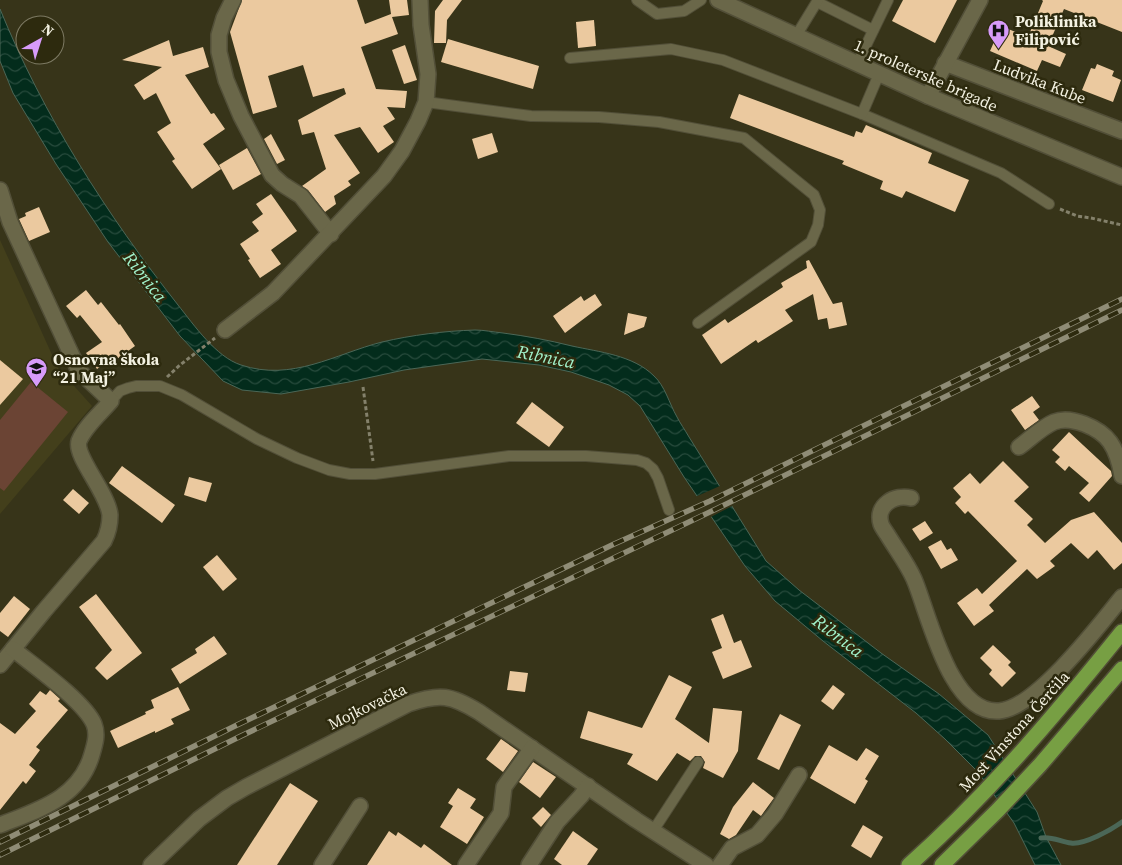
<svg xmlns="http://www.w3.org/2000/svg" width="1122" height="865" viewBox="0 0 1122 865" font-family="'Source Serif 4',serif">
<defs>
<pattern id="water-waves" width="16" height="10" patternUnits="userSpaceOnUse" patternTransform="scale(1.25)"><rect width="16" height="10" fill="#032c1c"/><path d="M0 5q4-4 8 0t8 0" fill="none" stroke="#284b3d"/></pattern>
</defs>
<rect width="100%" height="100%" fill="#373419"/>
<polygon fill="#433f1b" points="0,240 58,368 92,406 0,514"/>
<polygon fill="#6b4434" points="31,382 68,412 4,491 0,488 0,420"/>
<path fill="url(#water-waves)" stroke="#4b6757" d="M0 9C43 115 107 215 178 305 194 325 216 357 241 365 292 382 335 354 382 342 412 335 444 331 475 330 484 330 493 332 503 333 526 336 548 340 572 346 599 352 633 355 654 376 665 386 669 403 677 417 680 423 685 430 689 437L766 561 799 590 881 653 939 694 988 735 1037 812 1046 837 1061 865H1035L1014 823 978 772 945 739 916 713 823 641 775 601 745 566 684 477 640 406 628 395 609 385 571 372 539 365 482 359 404 370 349 382 281 394 242 390 223 381 180 336 108 242 56 164 13 93 0 61Z"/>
<polygon fill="#373419" points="722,485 734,505 709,518 695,497"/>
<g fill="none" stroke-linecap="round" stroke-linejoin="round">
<path stroke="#4b6757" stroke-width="5" d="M1041 838C1052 836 1061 842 1071 843 1084 845 1111 830 1122 822"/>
</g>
<g fill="#ebc99f">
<polygon points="242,0 357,0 365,24 391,14 389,0 407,0 409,15 392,17 398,34 361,47 376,89 407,91 405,108 387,107 395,119 383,126 394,142 378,153 360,127 334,135 360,173 348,181 351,185 334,196 336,204 325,212 308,190 302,186 326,169 314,132 302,135 298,120 346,94 344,88 313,97 303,65 268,76 277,107 253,114 230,32"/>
<polygon points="443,0 462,0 447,20 446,43 434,43 435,11"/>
<polygon points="903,0 957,0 935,43 892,21"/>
<polygon points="1042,0 1122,0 1122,32 1064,9 1048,46 1066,54 1060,67 1042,60 1037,71 990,51 1001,26 1028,37 1043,1"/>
<polygon points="594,20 596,46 578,48 576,22"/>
<polygon points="448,39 539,66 533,89 441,62"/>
<polygon points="169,40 173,56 203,47 209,67 185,75 211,114 214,113 225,129 203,144 221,169 192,189 172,161 175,159 157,132 171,123 156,93 144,100 134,85 162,67 122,60"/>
<polygon points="405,45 417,80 404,84 392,50"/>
<polygon points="1097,64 1114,71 1112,76 1121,80 1113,102 1082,90 1091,68 1095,69"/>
<polygon points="739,94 854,137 856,131 862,133 866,125 932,153 928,163 969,180 955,212 906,191 902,198 880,189 883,181 842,164 844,161 730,118"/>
<polygon points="492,133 498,152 478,159 472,139"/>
<polygon points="271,134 285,160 277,164 264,139"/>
<polygon points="247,148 261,174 233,190 219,165"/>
<polygon points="271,194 297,231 271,250 281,264 260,278 248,260 250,259 240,244 259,231 252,222 263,214 256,204"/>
<polygon points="39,207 50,232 29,241 19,219 26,216 25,213"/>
<polygon points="809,260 833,304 842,302 847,325 829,329 827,318 818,320 813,294 785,310 793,321 758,343 756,340 721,364 702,335 725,319 728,323 783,287 781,283 807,268 806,261"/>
<polygon points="86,290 98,305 101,302 119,325 120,324 135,346 117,359 116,356 97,369 86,353 102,342 80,315 77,318 66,306"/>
<polygon points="595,294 602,305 565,333 553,316 581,296 584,301"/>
<polygon points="628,313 647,317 644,327 624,335"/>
<polygon points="0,360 23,379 0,405"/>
<polygon points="1032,396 1040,407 1033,412 1039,420 1025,430 1011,410"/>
<polygon points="532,402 564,427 549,447 516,423"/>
<polygon points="1069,432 1111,471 1112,476 1089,502 1079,493 1089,483 1069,466 1065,471 1055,462 1060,457 1052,450"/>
<polygon points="1003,461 1029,487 1014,501 1033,519 1027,525 1045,543 1071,520 1094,512 1122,543 1122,563 1114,570 1097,550 1088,559 1071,543 1050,561 1055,566 1037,579 1027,569 989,605 994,611 974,626 957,603 977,588 982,594 1017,561 968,511 965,514 955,503 961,497 953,488 970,473 980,484"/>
<polygon points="122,466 175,505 162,523 109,483"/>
<polygon points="189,477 212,483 206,502 184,495"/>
<polygon points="73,489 89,503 79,514 63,500"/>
<polygon points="925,521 933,533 920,541 912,529"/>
<polygon points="941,540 947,550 951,548 958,560 941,569 928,547"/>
<polygon points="217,555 237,579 223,591 203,567"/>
<polygon points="96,594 142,653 107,680 95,668 112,650 79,607"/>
<polygon points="14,596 30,609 8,637 0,631 0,613"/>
<polygon points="723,614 734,643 741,640 752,667 723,679 712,652 722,648 711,619"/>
<polygon points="214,636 227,654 180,684 171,669 197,653 195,649"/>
<polygon points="993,645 1011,662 1008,665 1016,673 1002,687 989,674 992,670 980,658"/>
<polygon points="510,671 528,673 525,692 507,690"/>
<polygon points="669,675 692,687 675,719 709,743 713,708 742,711 738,751 723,778 703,768 705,762 701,756 695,756 690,761 677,753 657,781 627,764 633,754 580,738 588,711 642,728"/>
<polygon points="833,685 845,694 833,710 821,701"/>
<polygon points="178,687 190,710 171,719 174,724 155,733 155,731 118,748 110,731 146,714 145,712 154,708 151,700"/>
<polygon points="50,690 60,699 58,701 68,710 36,747 40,750 29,765 36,771 26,784 23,781 0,810 0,723 15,734 36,711 29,704 40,691 46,695"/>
<polygon points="780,714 801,725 779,770 757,759"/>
<polygon points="501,739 518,751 503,772 486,759"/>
<polygon points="829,745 857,761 866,748 879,756 865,779 868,781 855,804 810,778"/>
<polygon points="533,762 556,777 540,798 519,782"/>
<polygon points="753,782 774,798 761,816 753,810 736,835 729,839 720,834 733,807"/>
<polygon points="290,783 318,801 277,865 237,865"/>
<polygon points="458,788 476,799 470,808 484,817 467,844 440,827 453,806 448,803"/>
<polygon points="543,807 551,815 541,827 532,818"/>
<polygon points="863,825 883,837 871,858 851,846"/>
<polygon points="389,831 396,836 398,832 421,848 424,844 452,865 367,865"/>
<polygon points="573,831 598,849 587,865 562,865 554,859"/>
</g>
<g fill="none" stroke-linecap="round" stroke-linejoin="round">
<defs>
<g id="lane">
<polyline points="637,0 657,14 684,11 701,0"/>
<polyline points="817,2 873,30"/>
<polyline points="796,36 818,0"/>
<polyline points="570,58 671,49 723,60 862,114 1001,173 1049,204"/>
<polyline points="857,64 888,0"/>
<polyline points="426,102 531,116 599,117 659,122 744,138 814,195 820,210 818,225 811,242 698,323"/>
<polyline points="862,114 879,74"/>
<polyline points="111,401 120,391 128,388 136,386 160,386 182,395 257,439 297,458 329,470 350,474 375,474 509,456 586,456 637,460 646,463 653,469 658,478 669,510"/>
<polyline points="653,831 698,762"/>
</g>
<g id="street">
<polyline points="233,0 224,18 219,35 219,52 226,80 241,116 272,175 282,184 301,196 331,234"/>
<polyline points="945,63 1122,131"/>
<polyline points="928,96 980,0"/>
<path d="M0 190 10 222 79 371 111 401C101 413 85 426 79 441 74 456 108 493 110 515 110 524 108 533 104 541L44 611 0 665"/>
<polyline points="225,330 273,293 384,176 402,151 418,121 426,102 428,74 421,25 420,0"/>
<path d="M1019 447C1030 439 1042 427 1054 422 1071 415 1100 428 1110 442 1117 452 1120 464 1122 476"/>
<path d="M911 498C895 494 875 505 881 524 882 527 885 531 887 534 896 549 907 563 914 579 929 614 950 715 999 711 1035 709 1099 626 1122 597"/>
<path d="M0 825C38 810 80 798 92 754 95 744 98 734 94 724 84 701 34 666 13 649"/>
<path d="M151 865 199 819 227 798 246 787 408 704C440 693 451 695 479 712L636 820 706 865"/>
<polyline points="322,865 360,806"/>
<polyline points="466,865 501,813 504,787 532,748"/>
<polyline points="529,865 557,822 581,796 588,786"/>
<polyline points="720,865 732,848 757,835 775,814 799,775"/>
</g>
<polyline id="secondary" points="718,0 928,96 1122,177"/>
<g id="primary">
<path d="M909 865C988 795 1056 714 1122 632"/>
<polyline points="942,865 998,810 1040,765 1122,669"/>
</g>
</defs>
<use href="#lane" stroke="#524f38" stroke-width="12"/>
<use href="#street" stroke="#524f38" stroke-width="18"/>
<use href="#secondary" stroke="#524f38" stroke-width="18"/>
<use href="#primary" stroke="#524f38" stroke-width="18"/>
<g stroke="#84816b" stroke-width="3" stroke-dasharray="4 2.5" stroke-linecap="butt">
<polyline points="1060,209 1077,216 1091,218 1122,225"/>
<polyline points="167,377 180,365 215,338"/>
<polyline points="363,387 373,461"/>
</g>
<use href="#lane" stroke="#6a6749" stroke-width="10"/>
<use href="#street" stroke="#6a6749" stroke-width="15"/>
<use href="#secondary" stroke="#6a6749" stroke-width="15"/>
<use href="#primary" stroke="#779f43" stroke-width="15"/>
<defs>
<g id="rail">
<polyline points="0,842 237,725 612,545 710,501 1122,299"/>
<polyline points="0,855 241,736 714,510 1122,310"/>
</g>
</defs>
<use href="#rail" stroke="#8f8c76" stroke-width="5.5"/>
<use href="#rail" stroke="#2d2a0e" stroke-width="4" stroke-dasharray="11" stroke-linecap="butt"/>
</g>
<defs>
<symbol id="hospital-pin" viewBox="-11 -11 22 30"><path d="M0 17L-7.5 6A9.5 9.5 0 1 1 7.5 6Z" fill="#d79bf9" stroke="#2d2a0e"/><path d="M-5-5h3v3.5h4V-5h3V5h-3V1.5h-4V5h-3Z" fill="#111"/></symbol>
<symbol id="school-pin" viewBox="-11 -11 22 30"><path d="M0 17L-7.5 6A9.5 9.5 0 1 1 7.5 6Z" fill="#d79bf9" stroke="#2d2a0e"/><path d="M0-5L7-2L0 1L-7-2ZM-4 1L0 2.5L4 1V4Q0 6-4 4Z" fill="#111"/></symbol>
</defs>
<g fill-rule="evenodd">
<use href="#hospital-pin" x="986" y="18" width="25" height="34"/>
<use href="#school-pin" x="24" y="356" width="25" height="34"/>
</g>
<g text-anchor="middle" stroke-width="5" stroke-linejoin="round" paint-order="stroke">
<g font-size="16" font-weight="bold" fill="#f4f2e2" stroke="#2d2a0e" text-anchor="start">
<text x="1015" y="27">Poliklinika<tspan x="1015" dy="18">Filipović</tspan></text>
<text x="53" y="365">Osnovna škola<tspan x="53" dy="18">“21 Maj”</tspan></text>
</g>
<g font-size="16" fill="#f4f2e2" stroke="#2d2a0e">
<text transform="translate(926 75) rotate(24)" y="6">1. proleterske brigade</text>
<text transform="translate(1040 81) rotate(21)" y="6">Ludvika Kube</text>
<text transform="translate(367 706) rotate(-26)" y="6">Mojkovačka</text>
<text transform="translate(1014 731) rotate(-48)" y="6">Most Vinstona Čerčila</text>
</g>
<g font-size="18" font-style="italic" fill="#a1f2cb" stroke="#2d2a0e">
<text transform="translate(145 277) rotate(52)" y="6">Ribnica</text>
<text transform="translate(546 357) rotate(11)" y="6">Ribnica</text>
<text transform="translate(838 636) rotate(37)" y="6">Ribnica</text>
</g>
</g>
<g transform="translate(40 40) rotate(39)"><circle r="24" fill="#2d2a0e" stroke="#7d7a63"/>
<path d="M0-4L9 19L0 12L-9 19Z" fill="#d79bf9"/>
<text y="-8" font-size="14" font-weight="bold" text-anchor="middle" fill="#f4f2e2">N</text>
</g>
</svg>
